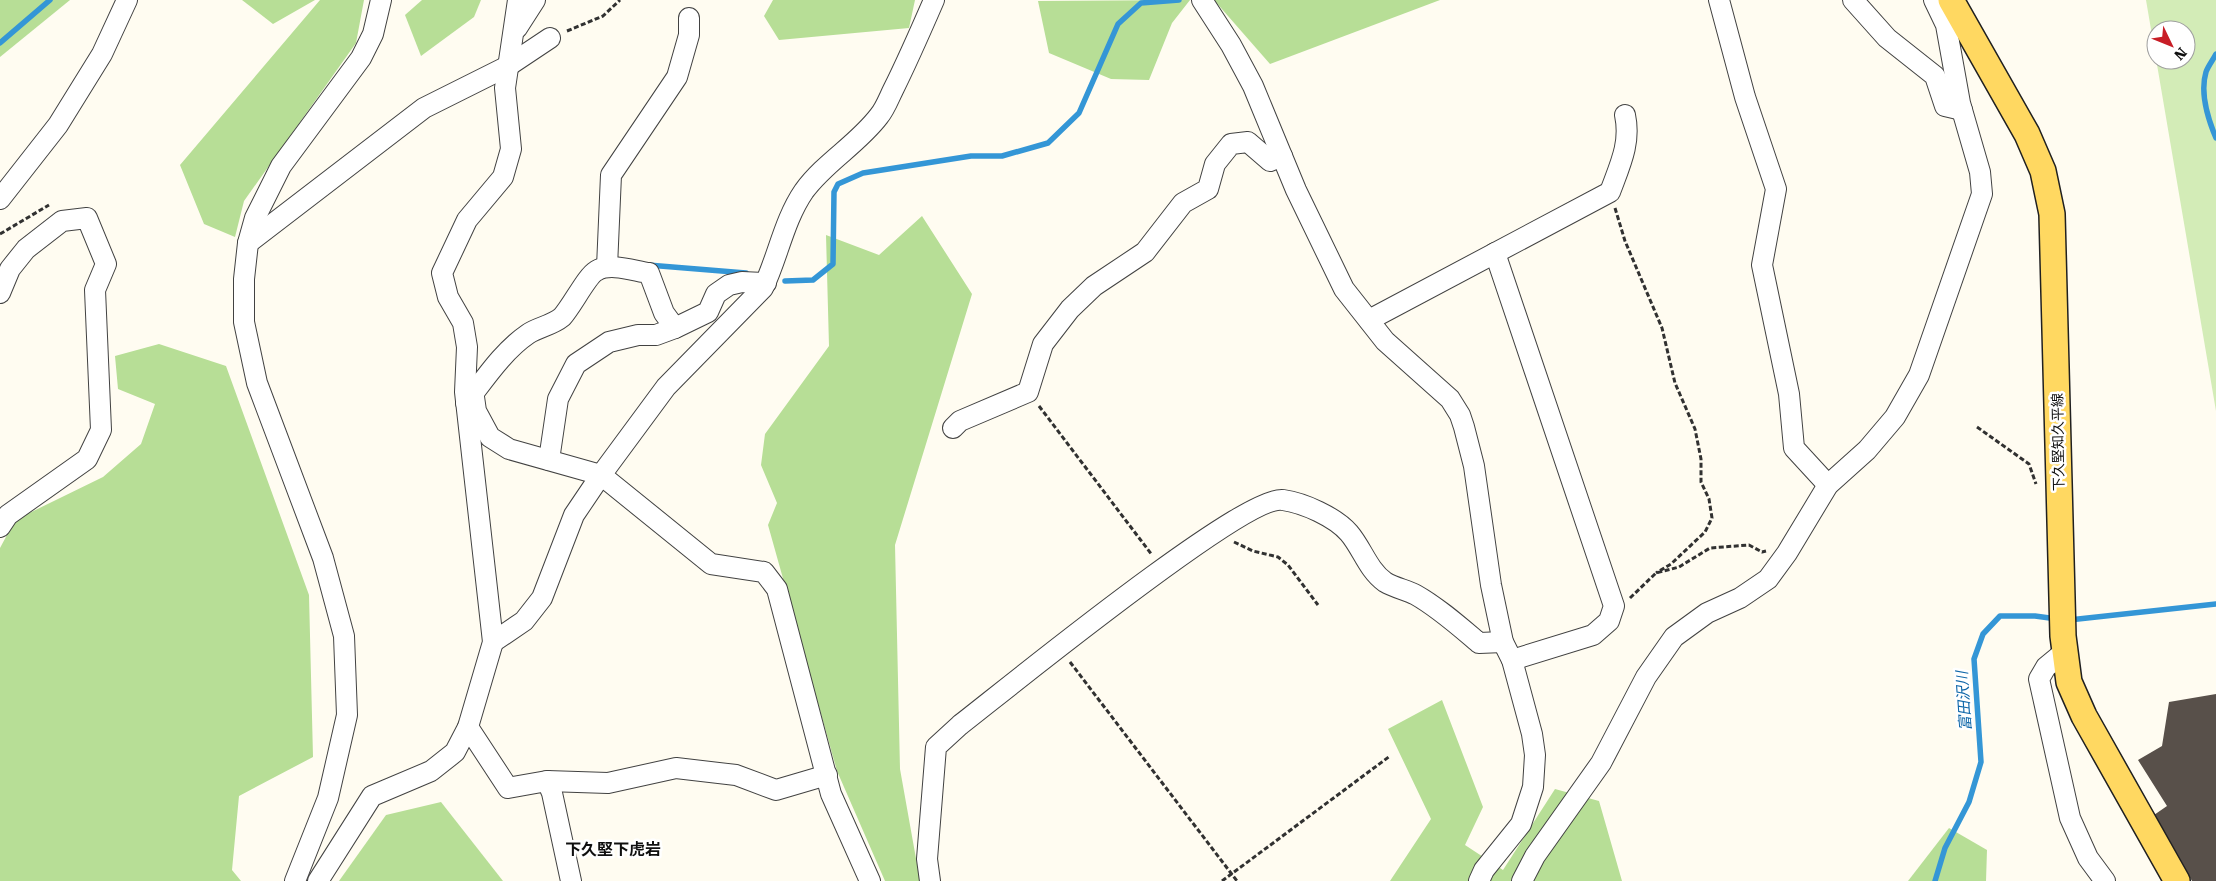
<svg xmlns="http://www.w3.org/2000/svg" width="2216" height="881" viewBox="0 0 2216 881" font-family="'Roboto Serif','Noto Sans JP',serif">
<rect width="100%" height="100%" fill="#fffcf1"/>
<path fill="#d3ecb7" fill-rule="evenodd" d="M2146 0H2216V411ZM2156 30H2186V60H2156Z"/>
<g fill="#b7de96">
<polygon points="0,0 70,0 0,57"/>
<polygon points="242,0 315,0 273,24"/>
<polygon points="320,0 364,0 356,43 244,201 235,237 204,224 180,165"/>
<polygon points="422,0 481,0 474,17 421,56 405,15"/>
<polygon points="773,0 915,0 909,28 779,40 764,16"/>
<polygon points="1190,0 1172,23 1149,80 1111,79 1049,53 1038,1"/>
<polygon points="1214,0 1440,0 1270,64"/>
<polygon points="922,216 972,294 895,545 900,769 920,881 885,881 837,771 768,525 777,503 761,465 765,434 829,346 826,235 879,255"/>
<polygon points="159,344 226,366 309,595 313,757 239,796 232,870 241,881 0,881 0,548 15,520 103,477 141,444 155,404 118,389 115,356"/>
<polygon points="1442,700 1483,807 1465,845 1503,870 1555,789 1599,801 1622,881 1390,881 1431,819 1388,729"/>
<polygon points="441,802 503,881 339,881 386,815"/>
<polygon points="1949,828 1987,850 1986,881 1908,881"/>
</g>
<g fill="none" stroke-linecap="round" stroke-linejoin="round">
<g stroke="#3496d6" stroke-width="5.5">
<polyline points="0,43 50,0"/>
<path d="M2216 54C2213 60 2208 66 2206 72 2200 92 2208 119 2216 138"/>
<polyline points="648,265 746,273"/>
<polyline points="785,281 813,280 833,264 834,192 838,184 863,173 971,156 1002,156 1048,143 1079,113 1118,24 1141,3 1179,0"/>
<polyline points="2069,620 2216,604"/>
<polyline points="1935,881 1945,848 1969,802 1981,762 1974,659 1983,634 2000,616 2035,616 2057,619"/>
</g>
</g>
<polygon fill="#58504a" points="2216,694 2216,881 2192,881 2154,815 2167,806 2138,760 2162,746 2169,702"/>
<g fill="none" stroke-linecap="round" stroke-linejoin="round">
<defs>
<g id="minor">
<polyline points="1202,0 1231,45 1253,86 1296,190 1344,289 1385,341 1450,399 1460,415 1464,427 1474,466 1491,585 1503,642 1512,660 1532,734 1535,755 1533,787 1521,824 1484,870 1479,881"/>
<polyline points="1719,0 1745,97 1776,189 1762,265 1789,394 1794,448 1828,485"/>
<polyline points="1853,0 1887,38 1935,76 1945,106 1962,110"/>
<polyline points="517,28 535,0"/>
<polyline points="0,199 58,125 102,54 127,0"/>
<polyline points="248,243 424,108 508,66 550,38"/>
<polyline points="1495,253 1614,606 1609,621 1593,635 1512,660"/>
<polyline points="607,267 611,175 677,77 689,35 689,18"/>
<polyline points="0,293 10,269 26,249 62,221 87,218 106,264 95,290 101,430 87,459 8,515 0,527"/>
<path d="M1369 320 1610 192C1620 165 1631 143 1625 115"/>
<polyline points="474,397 476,411 490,437 509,449 601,475 711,564 764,572 777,589 831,794 870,881"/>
<path d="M466 403C484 380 503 351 528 334 538 327 551 326 562 317 572 306 587 276 596 271 610 262 634 271 649 273L664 313 675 328 708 312 716 294 729 285 742 282 766 283"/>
<polyline points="953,428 960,421 1028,392 1043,344 1070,309 1094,286 1145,252 1183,203 1208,189 1215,164 1231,144 1248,142 1270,161 1282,156"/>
<polyline points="549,460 558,399 576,364 609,342 638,335 656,335 675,328"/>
<path d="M493 642 524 621 542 598 574 515 601 475 666 387 763 288C778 257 784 220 804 191 825 162 857 145 879 116 885 109 889 98 893 90 908 60 921 30 934 0"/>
<polyline points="2063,653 2046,667 2039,679 2070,818 2088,858 2105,881"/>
<polyline points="468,727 508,788 547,781 552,793 571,881"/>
<polyline points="547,781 608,783 676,768 736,775 776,790 827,775"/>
<polyline points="295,881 328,798 347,715 344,636 323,558 257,383 244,322 244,279 248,243 255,218 281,166 361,58 373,34 381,0"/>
<polyline points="318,881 372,796 431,771 455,752 468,727 493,642 465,392 467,347 463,323 448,297 442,273 467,220 503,177 511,149 505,88 518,0"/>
<path d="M930 881 927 859 936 747 960 725C1004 691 1245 494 1283 500 1304 503 1335 517 1349 533 1362 548 1368 570 1385 582 1395 588 1407 590 1416 595 1439 608 1460 627 1479 643L1503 642"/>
<polyline points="1522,881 1535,856 1601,763 1646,677 1674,637 1707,613 1740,598 1768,579 1787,553 1828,485 1867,450 1895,417 1919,375 1982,194 1980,172 1960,103 1946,25 1934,0"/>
</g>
<polyline id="major" points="1951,0 2027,134 2043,171 2052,214 2063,636 2069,682 2084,716 2177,881"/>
</defs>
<use href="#minor" stroke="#424242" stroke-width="22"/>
<use href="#major" stroke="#202020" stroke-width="28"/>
<g stroke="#313131" stroke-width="3" stroke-dasharray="5 2.5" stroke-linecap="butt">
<polyline points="567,31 603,16 620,0"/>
<polyline points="1615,208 1625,241 1662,328 1675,383 1695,429 1701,459 1701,482 1709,499 1712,518 1705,532 1671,564 1656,573"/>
<polyline points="0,234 49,205"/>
<polyline points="1039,406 1152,555"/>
<polyline points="1977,427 2029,464 2036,484"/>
<polyline points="1234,542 1253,551 1278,557 1288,565 1318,605"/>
<polyline points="1630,598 1656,573 1679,567 1710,548 1749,545 1762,552 1766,551"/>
<polyline points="1070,662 1237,881"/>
<polyline points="1222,881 1390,756"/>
</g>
<use href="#minor" stroke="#fff" stroke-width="20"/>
<use href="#major" stroke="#ffd861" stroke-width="25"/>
</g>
<g text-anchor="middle" stroke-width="5" stroke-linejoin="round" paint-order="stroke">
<g font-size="14" fill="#0f0f0f" stroke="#fff">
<text transform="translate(2058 442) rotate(-91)" y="5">下久堅知久平線</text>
</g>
<g font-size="15" font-style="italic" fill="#0f67a9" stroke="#fff">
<text transform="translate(1964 701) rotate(-94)" y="5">富田沢川</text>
</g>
<g font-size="16" font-weight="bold" fill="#0f0f0f" stroke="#fff">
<text x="613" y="855">下久堅下虎岩</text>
</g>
</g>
<g transform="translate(2171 45) rotate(133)"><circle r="24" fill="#ffffff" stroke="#9f9f9f"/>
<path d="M0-4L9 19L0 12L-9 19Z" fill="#c81d26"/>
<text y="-8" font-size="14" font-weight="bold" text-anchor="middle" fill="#0f0f0f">N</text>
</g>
</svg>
